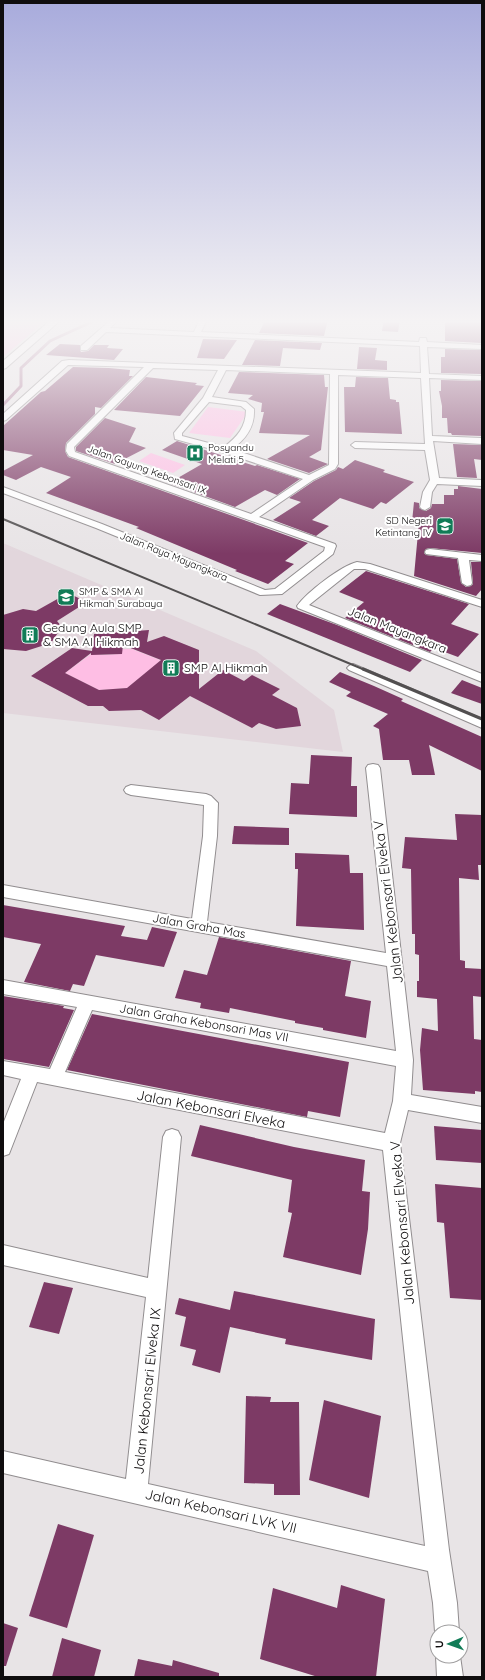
<svg xmlns="http://www.w3.org/2000/svg" width="485" height="1680" viewBox="0 0 485 1680" font-family="Quicksand,sans-serif">
<rect width="100%" height="100%" fill="#e8e4e6"/>
<polygon fill="#e2d6dc" points="3,543 256,651 334,710 343,752 3,713"/>
<g fill="#febee4">
<polygon points="3,319 48,319 3,357"/>
<polygon points="208,407 248,412 230,438 189,433"/>
<polygon points="151,453 185,465 173,473 139,461"/>
<polygon points="122,649 132,649 160,660 158,663 127,688 99,690 65,673 94,652 101,655 121,654"/>
</g>
<g fill="none" stroke-linecap="round" stroke-linejoin="round">
<polyline stroke="#a87292" stroke-width="3" points="3,405 21,386 21,368 50,341 98,319"/>
</g>
<g fill="#7d3a65" fill-rule="evenodd">
<polygon points="266,319 328,319 324,336 259,333"/>
<polygon points="384,319 400,319 398,332 382,331"/>
<polygon points="445,319 482,319 481,343 445,341"/>
<polygon points="203,339 237,340 224,359 197,358"/>
<polygon points="255,340 322,343 320,350 283,348 280,366 242,365"/>
<polygon points="60,344 80,345 80,350 81,352 88,351 94,345 109,345 107,348 123,349 114,360 46,355"/>
<polygon points="359,347 377,348 375,360 387,361 387,370 357,369"/>
<polygon points="445,349 481,350 482,374 441,373 441,357 445,357"/>
<polygon points="73,367 109,368 130,370 129,376 133,376 101,408 95,407 95,414 66,443 65,451 68,457 308,543 285,561 294,564 268,584 235,571 237,570 136,528 139,527 46,493 71,477 41,467 16,480 3,475 3,471 33,455 3,450 3,426 41,392 45,391"/>
<polygon points="239,372 324,375 325,387 328,387 321,450 309,457 328,464 309,473 267,459 310,435 259,433 264,412 261,412 262,403 248,399 253,395 228,393"/>
<polygon points="146,377 197,383 195,385 204,386 180,416 114,410"/>
<polygon points="356,377 388,378 390,399 396,400 396,402 399,402 402,434 345,432 344,387 355,387"/>
<polygon points="441,380 482,381 482,436 452,435 451,433 448,433 447,418 442,418 442,406 439,391 441,391"/>
<polygon points="105,418 136,428 129,442 146,448 115,464 76,451 76,447"/>
<polygon points="177,441 255,466 257,465 300,479 277,495 265,490 235,507 169,483 202,464 162,450"/>
<polygon points="453,444 482,445 482,460 474,459 477,478 457,477"/>
<polygon points="355,460 385,470 383,472 414,482 386,504 381,502 373,509 340,498 312,520 329,526 316,536 273,520 301,502 289,498 314,481 336,470 338,467 343,469"/>
<polygon points="458,486 482,489 482,553 430,548 426,549 424,553 426,555 457,559 461,583 466,587 471,586 473,584 471,562 482,562 482,589 476,596 414,576 419,522 412,522 414,502 419,503 419,508 426,511 431,508 432,504 444,504 444,495 454,495 454,489 458,489"/>
<polygon points="366,571 469,604 451,624 479,634 458,657 434,648 430,652 345,618 364,602 339,592"/>
<polygon points="68,593 87,602 57,621 62,627 51,643 26,651 3,649 3,615 23,609 36,611"/>
<polygon points="280,604 337,625 422,660 410,672 267,614"/>
<path d="M149 630 147 642 164 636 199 650V689L223 670 244 681 252 675 280 689 272 695 297 708 301 726 276 729 259 723 252 728 190 696 159 720 141 710 109 711 103 706H88L31 676 72 648 92 651 94 634ZM123 645 161 660 127 688 99 690 65 673 91 653V655L122 654Z"/>
<polygon points="340,672 374,686 403,699 401,701 482,737 482,771 429,745 435,775 412,775 409,760 383,760 379,729 373,726 388,714 346,696 351,692 329,682"/>
<polygon points="462,680 482,688 482,704 451,693"/>
<polygon points="311,755 352,757 351,786 357,786 357,817 289,814 291,783 309,784"/>
<polygon points="455,814 482,815 482,865 478,865 479,880 459,878 460,960 465,961 465,968 482,969 482,997 473,996 474,1039 482,1040 482,1092 475,1091 475,1094 423,1090 420,1050 422,1028 438,1031 437,999 417,997 417,981 419,981 419,955 415,954 415,934 412,934 411,869 402,868 405,837 457,840"/>
<polygon points="234,826 289,828 289,845 232,844"/>
<polygon points="295,853 349,855 350,873 363,873 364,930 296,926 298,869 295,869"/>
<polygon points="3,905 125,926 121,936 147,940 152,927 177,932 164,967 96,955 84,986 73,984 70,991 24,982 41,944 3,937"/>
<polygon points="219,937 351,961 345,996 371,1001 366,1038 323,1030 323,1028 295,1023 295,1021 230,1008 229,1013 200,1008 201,1003 175,998 184,970 207,975"/>
<polygon points="3,996 64,1006 63,1008 74,1010 49,1067 3,1059"/>
<polygon points="92,1014 349,1062 340,1117 308,1111 307,1117 67,1070"/>
<polygon points="200,1125 294,1147 365,1160 362,1191 370,1192 368,1229 361,1275 283,1257 292,1213 288,1212 292,1180 191,1156"/>
<polygon points="434,1126 482,1130 482,1163 436,1160"/>
<polygon points="435,1184 482,1188 482,1300 450,1298 444,1223 437,1222"/>
<polygon points="44,1282 73,1288 59,1334 29,1327"/>
<polygon points="234,1291 375,1319 372,1360 285,1344 286,1339 230,1327 220,1373 192,1365 196,1350 180,1346 186,1317 175,1314 179,1298 230,1310"/>
<polygon points="246,1396 271,1397 270,1402 299,1402 300,1495 274,1495 274,1484 244,1483"/>
<polygon points="324,1400 381,1416 369,1498 309,1480"/>
<polygon points="58,1524 94,1535 67,1628 29,1616"/>
<polygon points="341,1585 385,1599 376,1677 318,1677 260,1659 273,1588 337,1608"/>
<polygon points="3,1623 18,1628 6,1666 3,1666"/>
<polygon points="62,1638 101,1650 94,1677 52,1677"/>
<polygon points="138,1659 172,1666 173,1660 219,1673 219,1677 134,1677"/>
</g>
<g fill="none" stroke-linecap="round" stroke-linejoin="round">
<defs>
<g id="minor">
<path d="M112 319H119L110 328 194 332 200 319H207L201 332 419 342 420 338H426L427 342 482 345V349L427 347 429 374 482 376V380L429 378 432 436 482 438V444L433 441 439 478 482 480V486L437 484 432 492 430 507 425 510 422 509 420 507 423 492 430 480 425 450 355 448 351 445 355 442 425 444 421 378 338 375V464L335 469 313 480 259 517 335 544 336 546 333 554 282 594 260 595 96 528 3 493V487L102 524 265 590 275 589 324 551 325 547 69 456 66 451 67 444 144 367 68 365 6 420 3 421V414L62 361 69 360 421 373 420 346 106 332 87 350H81V346ZM153 368 218 370 203 398 174 433 175 439 222 452 303 479 251 514 75 452 74 447ZM226 370 330 374 329 465 309 475 232 449C246 439 255 427 254 409L246 402 212 397ZM209 402 241 406 246 410C246 427 237 437 224 447L182 436V433Z"/>
<polygon points="430,549 482,555 482,561 469,560 472,583 471,585 467,586 462,583 458,558 426,554 425,552 426,550"/>
<path d="M357 562 370 564 482 600V607L365 569H354L309 605 482 674V682L298 608 297 606C307 592 341 566 357 562Z"/>
<polygon points="353,664 482,719 482,728 349,670 347,668 349,666"/>
<path d="M373 764 378 765 380 768 413 1060 411 1095 482 1107V1123L408 1110 400 1143 449 1550 457 1603 459 1632H437V1638L435 1632 433 1603 428 1571 3 1473V1451L126 1479 146 1297 3 1265V1245L148 1278 163 1137 166 1131 172 1129 178 1131 181 1137 148 1484 425 1546 383 1150 37 1082 9 1154 3 1156V1124L21 1079 3 1075V1061L50 1069 77 1007 3 994V980L396 1051 387 966 3 897V885L192 919 203 836 204 805 131 795 126 793 124 790 126 787 131 785 206 794 211 796 218 803 217 836 207 922 386 953 366 768 368 765ZM92 1010 396 1066 393 1101 385 1133 65 1072Z"/>
<polygon points="437,1652 437,1656 460,1656 463,1677 437,1677 436,1656"/>
</g>
<polygon id="tertiary" points="52,319 62,319 6,368 3,369 3,361"/>
</defs>
<use href="#minor" stroke="#918d8f" stroke-width="2"/>
<use href="#tertiary" stroke="#918d8f" stroke-width="2"/>
<use href="#minor" fill="#fff" fill-rule="evenodd"/>
<use href="#tertiary" fill="#fff" fill-rule="evenodd"/>
<polyline stroke="#524f50" stroke-width="2" points="3,519 365,670"/>
<polyline stroke="#524f50" stroke-width="3" points="363,669 482,719"/>
</g>
<linearGradient id="sky" x2="0" y2="1"><stop stop-color="#a8abdc"/><stop offset="0.58" stop-color="#f5f3f4"/><stop offset="1" stop-color="#f5f3f4" stop-opacity="0"/></linearGradient>
<rect width="485" height="554" fill="url(#sky)"/>
<defs>
<symbol id="hospital-square" viewBox="-11 -11 22 22"><rect x="-9" y="-9" width="18" height="18" rx="4" fill="#117c57" stroke="#fff"/><path d="M-5-5h3v3.5h4V-5h3V5h-3V1.5h-4V5h-3Z" fill="#fff"/></symbol>
<symbol id="school-square" viewBox="-11 -11 22 22"><rect x="-9" y="-9" width="18" height="18" rx="4" fill="#117c57" stroke="#fff"/><path d="M0-5L7-2L0 1L-7-2ZM-4 1L0 2.5L4 1V4Q0 6-4 4Z" fill="#fff"/></symbol>
<symbol id="building-square" viewBox="-11 -11 22 22"><rect x="-9" y="-9" width="18" height="18" rx="4" fill="#117c57" stroke="#fff"/><path d="M-4-6H4V6H1V3H-1V6H-4ZM-2.5-4.3h1.7v1.8h-1.7ZM.8-4.3h1.7v1.8H.8ZM-2.5-1h1.7V.8h-1.7ZM.8-1h1.7V.8H.8Z" fill="#fff"/></symbol>
</defs>
<g fill-rule="evenodd">
<use href="#hospital-square" x="185" y="443" width="20" height="20"/>
<use href="#school-square" x="435" y="516" width="20" height="20"/>
<use href="#school-square" x="56" y="587" width="20" height="20"/>
<use href="#building-square" x="20" y="625" width="20" height="20"/>
<use href="#building-square" x="161" y="658" width="20" height="20"/>
</g>
<g text-anchor="middle" stroke-width="4" stroke-linejoin="round" paint-order="stroke">
<g font-size="10" fill="#0f0d0e" stroke="#fff" text-anchor="start">
<text x="208" y="451">Posyandu<tspan x="208" dy="12">Melati 5</tspan></text>
<text x="432" y="524" text-anchor="end">SD Negeri<tspan x="432" dy="12">Ketintang IV</tspan></text>
<text x="79" y="595">SMP &amp; SMA Al<tspan x="79" dy="12">Hikmah Surabaya</tspan></text>
</g>
<g font-size="10" fill="#0f0d0e" stroke="#fff">
<text transform="translate(147 469) rotate(20)" y="4">Jalan Gayung Kebonsari IX</text>
<text transform="translate(174 556) rotate(22)" y="4">Jalan Raya Mayangkara</text>
</g>
<g font-size="12" fill="#0f0d0e" stroke="#fff" text-anchor="start">
<text x="43" y="632">Gedung Aula SMP<tspan x="43" dy="14">&amp; SMA Al Hikmah</tspan></text>
<text x="184" y="672">SMP Al Hikmah</text>
</g>
<g font-size="12" fill="#0f0d0e" stroke="#fff">
<text transform="translate(397 630) rotate(22)" y="4">Jalan Mayangkara</text>
<text transform="translate(199 926) rotate(10)" y="4">Jalan Graha Mas</text>
<text transform="translate(204 1023) rotate(10)" y="4">Jalan Graha Kebonsari Mas VII</text>
</g>
<g font-size="14" fill="#0f0d0e" stroke="#fff">
<text transform="translate(388 902) rotate(-97)" y="5">Jalan Kebonsari Elveka V</text>
<text transform="translate(211 1109) rotate(11)" y="5">Jalan Kebonsari Elveka</text>
<text transform="translate(402 1223) rotate(-95)" y="5">Jalan Kebonsari Elveka V</text>
<text transform="translate(147 1391) rotate(-84)" y="5">Jalan Kebonsari Elveka IX</text>
<text transform="translate(221 1511) rotate(13)" y="5">Jalan Kebonsari LVK VII</text>
</g>
</g>
<rect width="485" height="1680" fill="none" stroke="#0f0d0e" stroke-width="8"/>
<g transform="translate(449 1644) rotate(268)"><circle r="19" fill="#ffffff" stroke="#9f9e9f"/>
<path d="M0-3L7 15L0 10L-7 15Z" fill="#117c57"/>
<text y="-6" font-size="11" font-weight="bold" text-anchor="middle" fill="#0f0d0e">U</text>
</g>
</svg>
